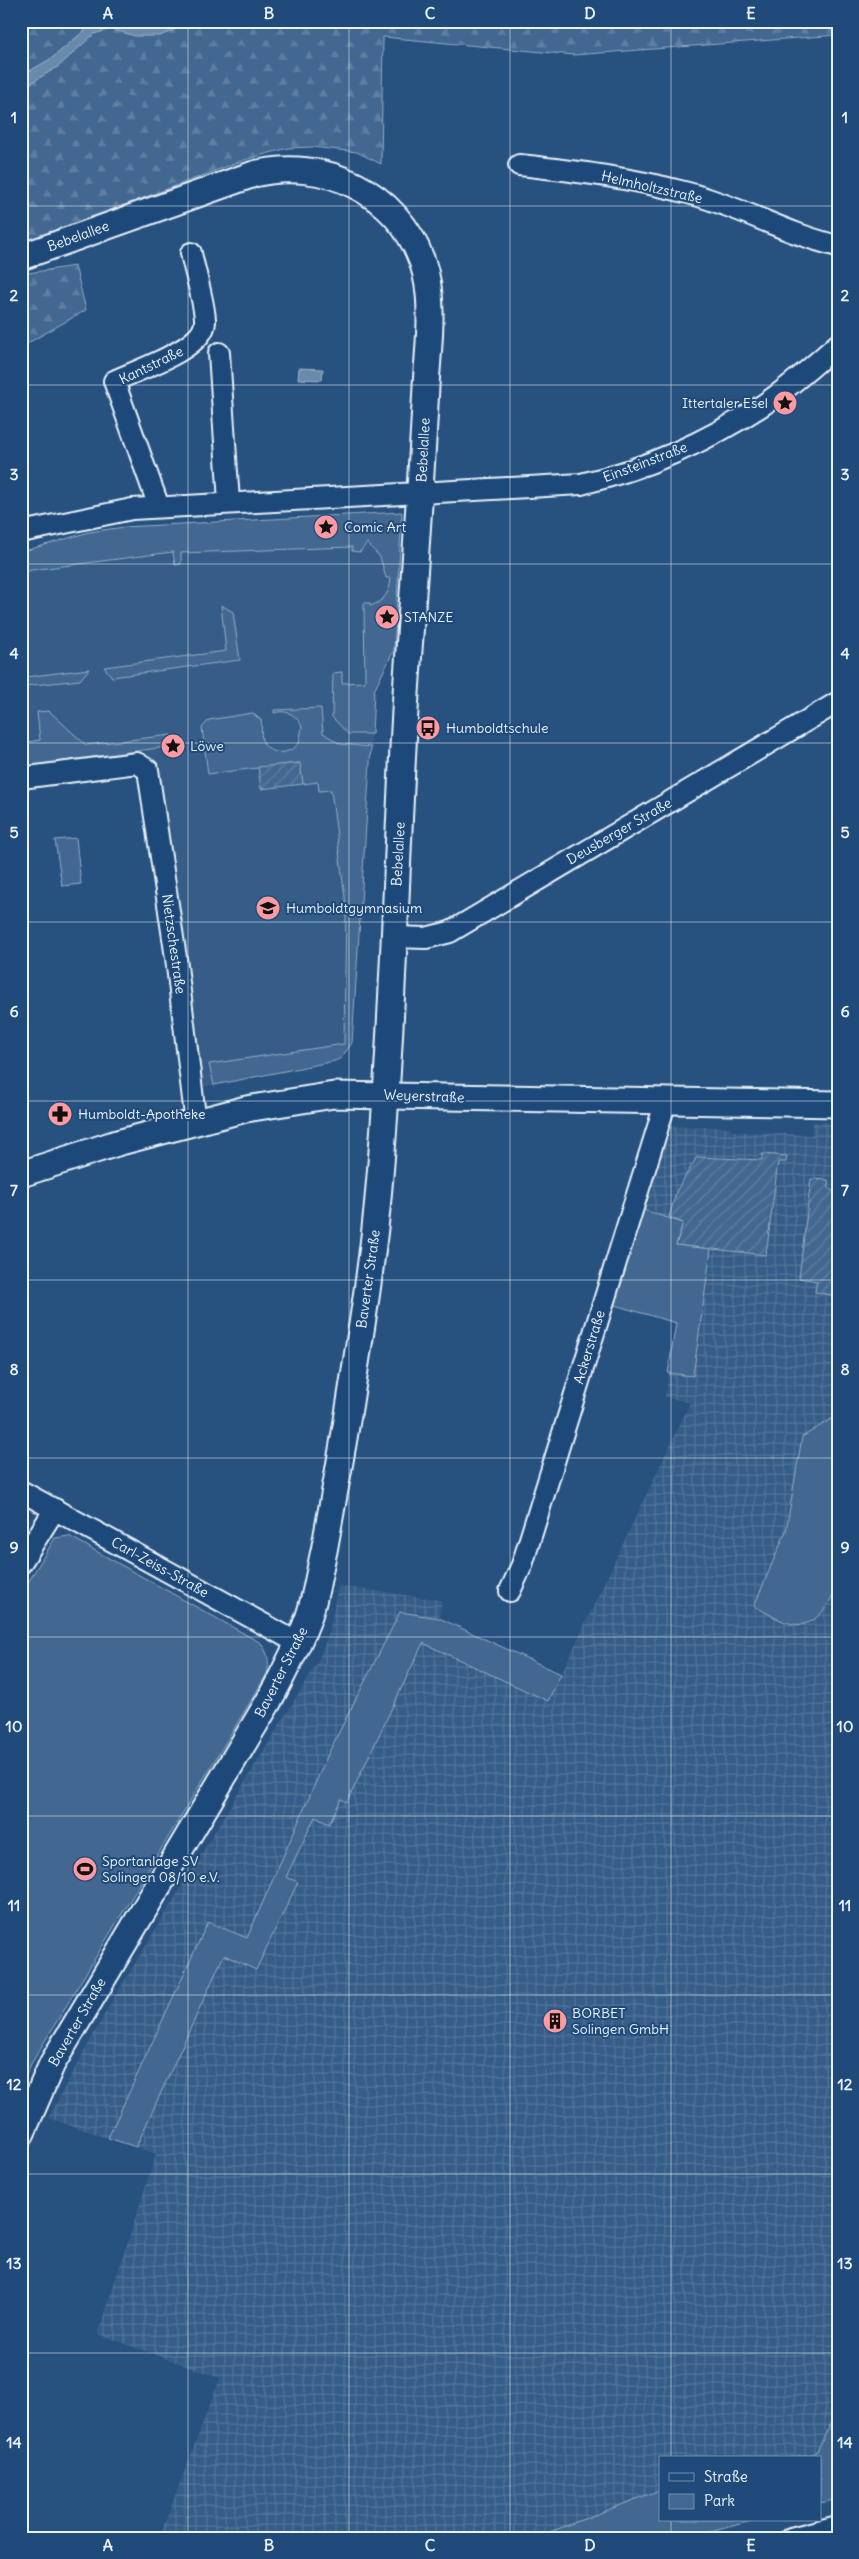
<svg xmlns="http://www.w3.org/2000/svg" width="859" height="2559" viewBox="0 0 859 2559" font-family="Delius,sans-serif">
<defs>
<pattern id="industrial-grid" width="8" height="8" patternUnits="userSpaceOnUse" patternTransform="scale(1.25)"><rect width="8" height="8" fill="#355d88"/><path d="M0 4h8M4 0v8" fill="none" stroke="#52759a"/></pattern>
<pattern id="forest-firs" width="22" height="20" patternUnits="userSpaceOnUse" patternTransform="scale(1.25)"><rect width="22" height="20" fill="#436891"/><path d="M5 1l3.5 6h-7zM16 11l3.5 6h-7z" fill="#5e7ea1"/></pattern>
<pattern id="garden-furrows" width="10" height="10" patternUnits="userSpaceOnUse" patternTransform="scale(1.25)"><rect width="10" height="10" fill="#436891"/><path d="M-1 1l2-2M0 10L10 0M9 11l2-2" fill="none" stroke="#5e7ea1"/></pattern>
</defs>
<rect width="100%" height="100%" fill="#27517f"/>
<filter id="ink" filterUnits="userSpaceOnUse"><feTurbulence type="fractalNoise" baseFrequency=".02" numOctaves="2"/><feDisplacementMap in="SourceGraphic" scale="10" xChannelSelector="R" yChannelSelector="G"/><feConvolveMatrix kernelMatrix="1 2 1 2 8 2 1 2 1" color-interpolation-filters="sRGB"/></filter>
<g filter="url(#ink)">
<polygon fill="#355d88" points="402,512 394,650 374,691 352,1043 341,1058 335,1061 202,1087 157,774 146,750 21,767 21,552 89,532 124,527"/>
<polygon fill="url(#industrial-grid)" points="812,1122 838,1123 838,2499 820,2503 820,2458 660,2458 660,2520 755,2520 688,2538 159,2538 220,2378 98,2334 156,2154 48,2118 108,2008 317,1663 329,1633 338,1586 442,1600 439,1618 561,1674 690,1403 665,1397 677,1323 611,1304 666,1126 730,1127 731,1131 811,1135"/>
<g fill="#436891" stroke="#96acc4">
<path d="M402 512 394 650 374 691 372 734H348L332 717 333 673 342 672V683L365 682 364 603H370V606C384 602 390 592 391 578H386L380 557 367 543 360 552 352 551V547L181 553V564L175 565 173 552 31 570 23 573 21 552 89 532 124 527Z"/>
<polygon points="221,605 233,612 240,660 112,677 104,667 226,651"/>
<polygon points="89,669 80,680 25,686 25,677"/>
<path d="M321 708 323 733 340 744 371 747 352 1043 341 1058 335 1061 214 1085 209 1064 344 1044 346 905 331 790 319 791 318 782 303 784 299 763 208 774 202 728 209 720 252 713 261 720C263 726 260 733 262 740 269 757 290 755 299 743L302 727C297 715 287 709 274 713V710Z"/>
<polygon points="49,711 86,745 171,735 173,746 21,767 21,743 40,740 37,712"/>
<polygon points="76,838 81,884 62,886 55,840"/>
<polygon points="641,1209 683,1223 676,1245 711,1249 693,1376 668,1373 676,1323 611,1304"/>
<path d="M838 1415V1581C833 1600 817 1629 793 1624 780 1622 766 1612 754 1606L786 1531 802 1437Z"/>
<path d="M69 1536 261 1643C268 1653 270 1662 267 1674L31 2064 21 2087V1594L55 1538Z"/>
<polygon points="400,1612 439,1618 561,1674 548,1701 423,1643 347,1802 341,1799 329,1824 315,1817 286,1877 298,1882 256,1970 224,1955 136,2147 108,2138 208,1922 247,1938 330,1750"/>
<polygon points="838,2409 838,2499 820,2503 820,2458 787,2458 816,2453"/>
<polygon points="660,2490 660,2520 755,2520 688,2538 534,2538"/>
</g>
<g fill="url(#forest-firs)" stroke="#96acc4">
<polygon points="21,21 838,21 838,35 574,55 383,37 381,164 357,152 312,147 288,148 244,160 21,244"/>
<polygon points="75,266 86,310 21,347 21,274"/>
</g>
<g fill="url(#garden-furrows)" stroke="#96acc4">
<polygon points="300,763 303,784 261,789 258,767"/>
<polygon points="762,1154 787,1156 786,1162 778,1162 766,1255 676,1245 683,1223 669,1217 677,1190 697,1157 762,1160"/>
<polygon points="811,1179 828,1180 829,1188 838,1196 838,1296 815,1292 817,1281 799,1278"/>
</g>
<g fill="#6b8aaa" stroke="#9db3c9">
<polygon points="108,21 135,26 161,25 171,21 195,21 160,36 135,36 111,29 94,34 59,66 21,89 21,76 52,58 90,26"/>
<polygon points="299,368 323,369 322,380 298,379"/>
</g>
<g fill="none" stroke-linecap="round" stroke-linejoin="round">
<defs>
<g id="minor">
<path d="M519 165C576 171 632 178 688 193 739 206 786 234 838 246"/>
<polyline points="219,353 229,502"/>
<path d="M159 507 114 381C137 370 204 349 205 322 206 308 194 269 191 253"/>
<path d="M21 532 132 509 581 484C645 469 708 441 763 405 790 387 814 365 838 344"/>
<polyline points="21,778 137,763 148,770 176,958 196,1124"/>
<polyline points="394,937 426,938 450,932 838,702"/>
<polyline points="21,1491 298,1643"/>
<polyline points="21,1563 55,1509"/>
<polyline points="510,1591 522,1565 666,1101"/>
<polyline points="791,2538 838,2526"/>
</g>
<g id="major">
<path d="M21 257 254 174C324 157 397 192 422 261 436 300 428 347 426 386 421 484 414 581 407 678 396 848 394 1018 379 1187 373 1260 361 1331 350 1402 342 1452 333 1501 324 1551 319 1572 316 1595 309 1616 299 1645 284 1672 270 1699L52 2064 21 2135"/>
<polyline points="21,1174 117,1143 246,1109 334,1095 838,1104"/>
</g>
</defs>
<use href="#minor" stroke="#e8f1f8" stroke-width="24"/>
<use href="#major" stroke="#e8f1f8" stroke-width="29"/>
<use href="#minor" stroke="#1f4a7a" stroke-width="20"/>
<use href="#major" stroke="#1f4a7a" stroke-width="25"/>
</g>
</g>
<path fill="none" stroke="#e8f1f8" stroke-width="1" stroke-opacity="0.55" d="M188 21V2538M349 21V2538M510 21V2538M671 21V2458M21 206H838M21 385H838M21 564H838M21 743H838M21 922H838M21 1101H838M21 1280H838M21 1458H838M21 1637H838M21 1816H838M21 1995H838M21 2174H838M21 2353H838M671 2520V2538"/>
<defs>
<symbol id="sight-disc" viewBox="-11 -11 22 22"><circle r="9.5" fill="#ff9aa2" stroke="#1f4a7a"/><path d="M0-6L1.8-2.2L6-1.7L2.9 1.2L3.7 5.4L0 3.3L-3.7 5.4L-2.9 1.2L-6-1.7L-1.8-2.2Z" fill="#111"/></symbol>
<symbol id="bus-disc" viewBox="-11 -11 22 22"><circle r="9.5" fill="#ff9aa2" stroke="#1f4a7a"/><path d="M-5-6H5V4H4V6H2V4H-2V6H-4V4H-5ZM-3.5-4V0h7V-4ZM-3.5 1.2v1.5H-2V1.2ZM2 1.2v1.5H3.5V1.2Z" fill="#111"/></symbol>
<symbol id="school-disc" viewBox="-11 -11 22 22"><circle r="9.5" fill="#ff9aa2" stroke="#1f4a7a"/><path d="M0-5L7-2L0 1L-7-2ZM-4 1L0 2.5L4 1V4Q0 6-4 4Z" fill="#111"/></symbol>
<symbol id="pharmacy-disc" viewBox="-11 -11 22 22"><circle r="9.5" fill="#ff9aa2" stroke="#1f4a7a"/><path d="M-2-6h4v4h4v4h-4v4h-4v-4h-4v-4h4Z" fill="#111"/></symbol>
<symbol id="stadium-disc" viewBox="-11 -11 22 22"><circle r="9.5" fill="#ff9aa2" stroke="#1f4a7a"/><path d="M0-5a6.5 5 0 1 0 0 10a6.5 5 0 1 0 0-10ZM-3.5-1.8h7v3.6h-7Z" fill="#111"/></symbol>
<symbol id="building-disc" viewBox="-11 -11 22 22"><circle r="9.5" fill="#ff9aa2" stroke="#1f4a7a"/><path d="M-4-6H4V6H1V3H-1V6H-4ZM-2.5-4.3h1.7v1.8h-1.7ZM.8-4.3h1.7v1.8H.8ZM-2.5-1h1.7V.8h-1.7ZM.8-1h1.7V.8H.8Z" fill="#111"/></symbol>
</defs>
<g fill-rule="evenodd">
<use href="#sight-disc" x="771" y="389" width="28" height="28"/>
<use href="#sight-disc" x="312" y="513" width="28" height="28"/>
<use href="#sight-disc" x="373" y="603" width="28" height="28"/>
<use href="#bus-disc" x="414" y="714" width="28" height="28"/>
<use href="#sight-disc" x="159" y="732" width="28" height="28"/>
<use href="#school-disc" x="254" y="894" width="28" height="28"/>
<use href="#pharmacy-disc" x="46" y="1100" width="28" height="28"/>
<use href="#stadium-disc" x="71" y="1855" width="28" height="28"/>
<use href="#building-disc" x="541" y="2007" width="28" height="28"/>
</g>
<g text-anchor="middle" stroke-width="4" stroke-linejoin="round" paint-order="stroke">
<g font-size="14" fill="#e8f1f8" stroke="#1f4a7a">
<text transform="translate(652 187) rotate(13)" y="5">Helmholtzstraße</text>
<text transform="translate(78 236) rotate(-20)" y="5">Bebelallee</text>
<text transform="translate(151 365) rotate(-26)" y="5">Kantstraße</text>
<text transform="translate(423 450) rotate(-87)" y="5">Bebelallee</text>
<text transform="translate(645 462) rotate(-21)" y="5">Einsteinstraße</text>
<text transform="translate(619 831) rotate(-30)" y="5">Deusberger Straße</text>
<text transform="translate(398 854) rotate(-87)" y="5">Bebelallee</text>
<text transform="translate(174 944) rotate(82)" y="5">Nietzschestraße</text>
<text transform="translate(424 1096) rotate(2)" y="5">Weyerstraße</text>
<text transform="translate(368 1279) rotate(-82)" y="5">Baverter Straße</text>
<text transform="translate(589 1347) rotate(-73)" y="5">Ackerstraße</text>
<text transform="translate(160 1567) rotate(29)" y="5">Carl-Zeiss-Straße</text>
<text transform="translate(281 1672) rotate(-63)" y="5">Baverter Straße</text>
<text transform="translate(77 2022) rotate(-60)" y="5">Baverter Straße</text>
</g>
<g font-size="14" fill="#e8f1f8" stroke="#1f4a7a" text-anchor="start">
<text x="768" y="408" text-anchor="end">Ittertaler Esel</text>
<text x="344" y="532">Comic Art</text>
<text x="404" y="622">STANZE</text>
<text x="446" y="733">Humboldtschule</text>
<text x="190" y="751">Löwe</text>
<text x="286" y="913">Humboldtgymnasium</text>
<text x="78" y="1119">Humboldt-Apotheke</text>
<text x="102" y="1866">Sportanlage SV<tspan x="102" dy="16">Solingen 08/10 e.V.</tspan></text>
<text x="572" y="2018">BORBET<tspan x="572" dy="16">Solingen GmbH</tspan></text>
</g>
</g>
<rect width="859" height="2559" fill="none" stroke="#1f4a7a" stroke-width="55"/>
<rect x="659" y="2456" width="162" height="65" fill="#1f4a7a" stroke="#6f8dac"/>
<rect x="669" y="2473" width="25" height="8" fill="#1f4a7a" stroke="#6f8dac"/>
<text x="704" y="2482" font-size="15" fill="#e8f1f8">Straße</text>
<rect x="669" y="2494" width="25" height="15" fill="#436891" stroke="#6f8dac"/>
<text x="704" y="2506" font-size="15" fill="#e8f1f8">Park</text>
<rect x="28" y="28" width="804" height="2504" fill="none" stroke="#e8f1f8" stroke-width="2"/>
<g font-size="16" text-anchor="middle" font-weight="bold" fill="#e8f1f8">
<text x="108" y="19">A</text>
<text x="269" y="19">B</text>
<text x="430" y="19">C</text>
<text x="590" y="19">D</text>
<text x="751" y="19">E</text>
<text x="14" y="123">1</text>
<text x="845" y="123">1</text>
<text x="14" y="301">2</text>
<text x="845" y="301">2</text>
<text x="14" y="480">3</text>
<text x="845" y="480">3</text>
<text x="14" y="659">4</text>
<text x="845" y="659">4</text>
<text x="14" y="838">5</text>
<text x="845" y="838">5</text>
<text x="14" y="1017">6</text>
<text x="845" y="1017">6</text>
<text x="14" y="1196">7</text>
<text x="845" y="1196">7</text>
<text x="14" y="1375">8</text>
<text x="845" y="1375">8</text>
<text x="14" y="1553">9</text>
<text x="845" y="1553">9</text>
<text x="14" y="1732">10</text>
<text x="845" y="1732">10</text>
<text x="14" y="1911">11</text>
<text x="845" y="1911">11</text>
<text x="14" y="2090">12</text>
<text x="845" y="2090">12</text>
<text x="14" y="2269">13</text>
<text x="845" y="2269">13</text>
<text x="14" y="2448">14</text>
<text x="845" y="2448">14</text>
<text x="108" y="2551">A</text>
<text x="269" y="2551">B</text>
<text x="430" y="2551">C</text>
<text x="590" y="2551">D</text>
<text x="751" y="2551">E</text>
</g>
</svg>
